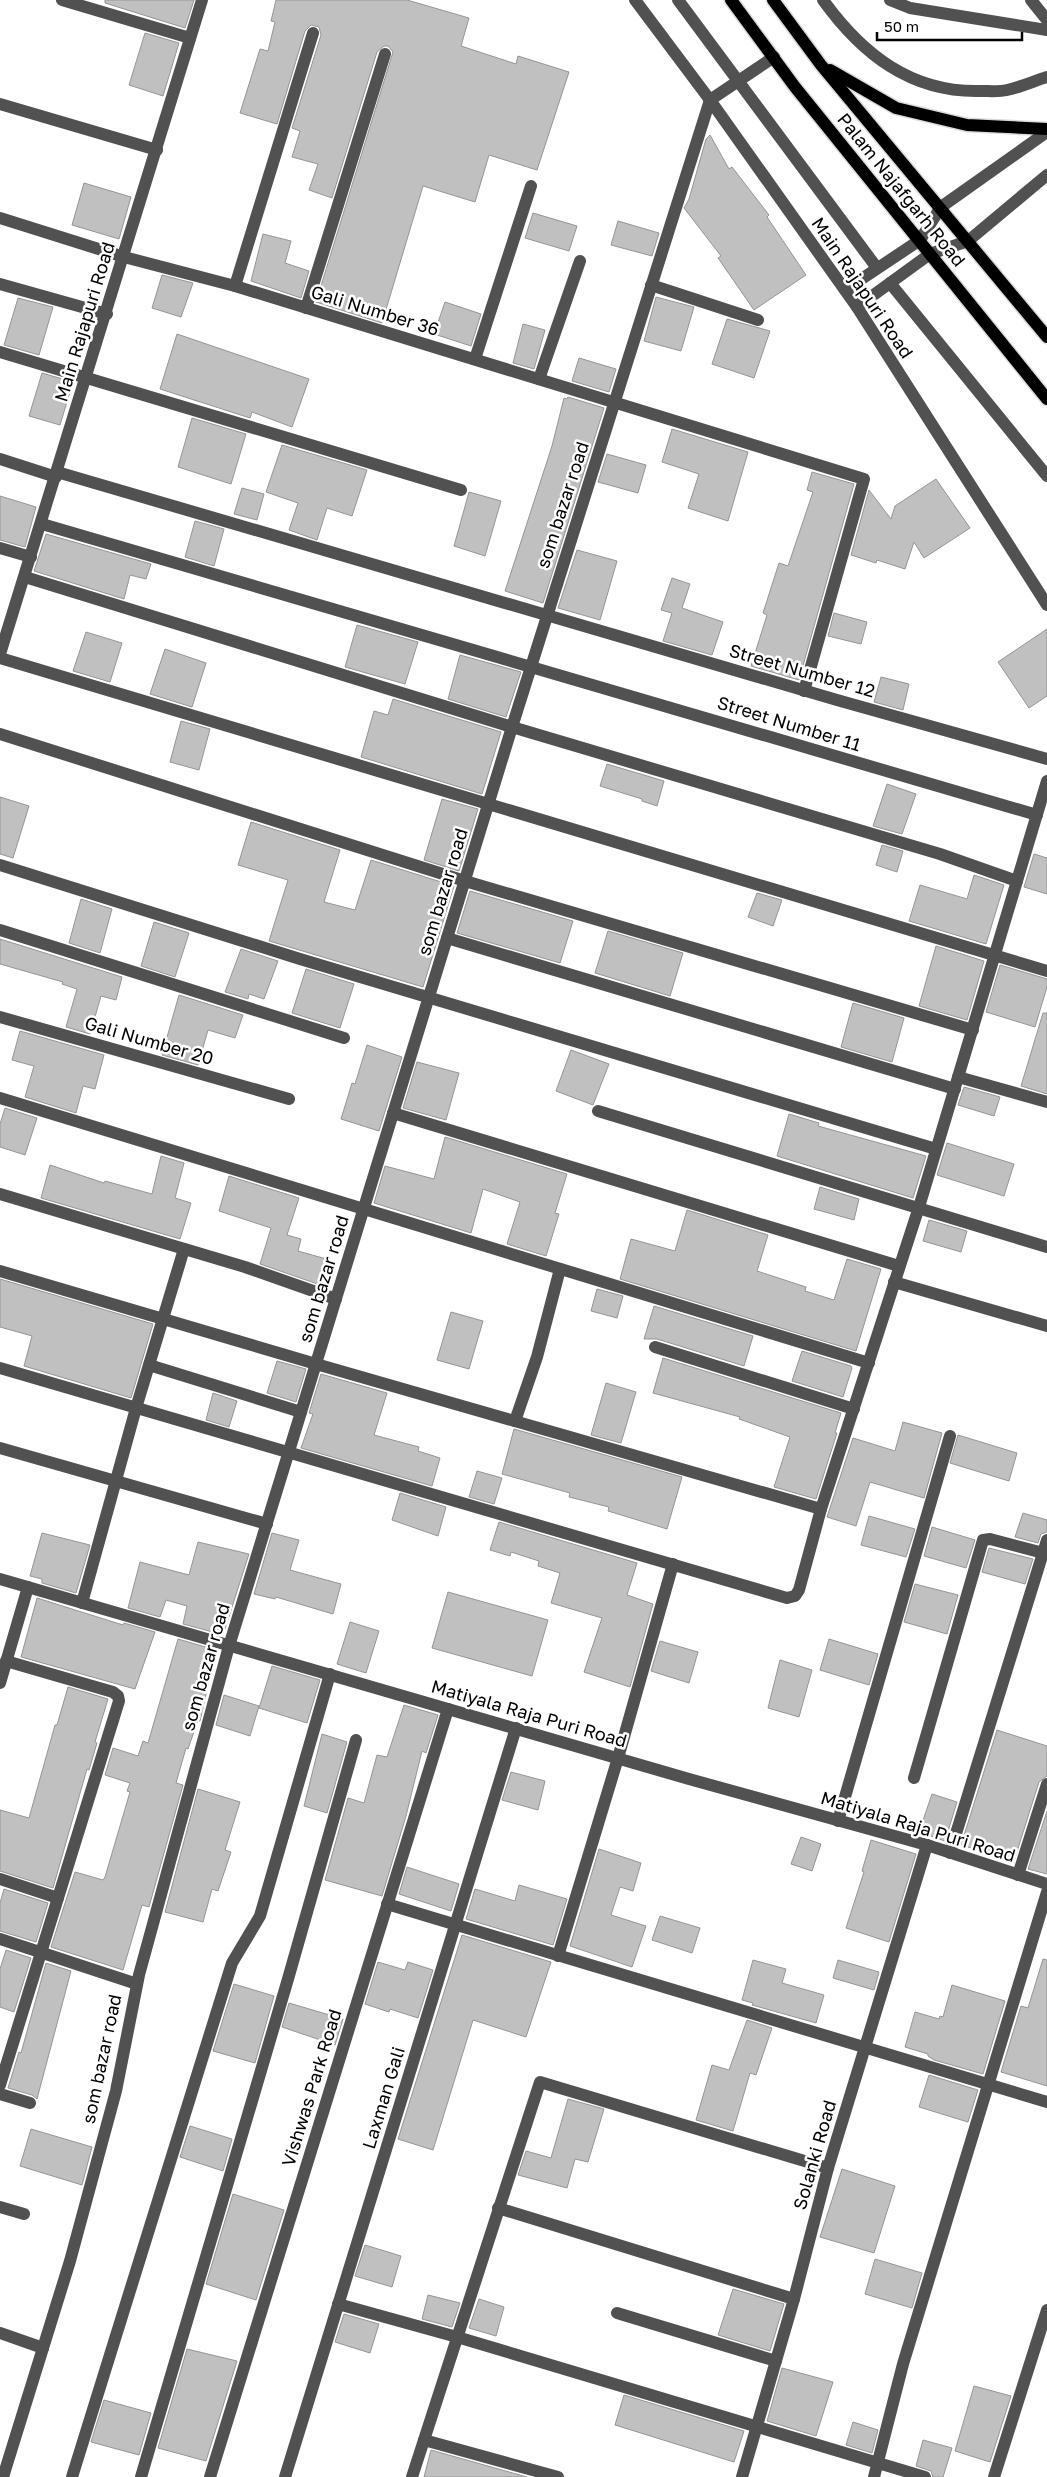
<svg xmlns="http://www.w3.org/2000/svg" width="1047" height="2477" viewBox="0 0 1047 2477" font-family="'Golos Text',sans-serif">
<rect width="100%" height="100%" fill="#fff"/>
<g fill="#c0c0c0" stroke="#959595">
<polygon points="105,0 194,0 185,28 105,3"/>
<polygon points="276,0 407,0 469,18 461,46 516,64 518,56 569,72 537,170 489,155 475,202 423,186 382,323 316,302 393,52 388,46 384,46 377,52 332,198 309,190 318,164 292,157 300,131 292,128 321,35 319,27 311,25 305,31 277,124 240,113 260,49 268,51 275,22 271,21"/>
<polygon points="145,33 179,43 163,96 129,85"/>
<polygon points="710,135 729,169 732,167 769,215 767,217 806,275 754,310 718,258 721,256 684,208 689,199 706,139"/>
<polygon points="84,183 131,197 119,239 72,225"/>
<polygon points="533,213 577,226 569,251 525,238"/>
<polygon points="618,221 659,233 652,256 611,245"/>
<polygon points="263,234 291,241 285,263 309,271 301,298 251,281"/>
<polygon points="162,275 193,283 181,317 152,308"/>
<polygon points="656,297 694,307 681,351 644,341"/>
<polygon points="18,298 53,307 39,355 4,345"/>
<polygon points="445,302 481,314 471,346 434,334"/>
<polygon points="727,319 770,331 754,378 712,364"/>
<polygon points="523,324 545,330 534,369 513,363"/>
<polygon points="177,334 309,379 292,427 252,412 250,418 160,389"/>
<polygon points="579,358 616,369 609,392 572,381"/>
<polygon points="42,373 73,382 60,425 29,416"/>
<polygon points="568,397 604,408 543,603 505,591 552,446 564,398 567,399"/>
<polygon points="192,418 246,434 231,484 178,467"/>
<polygon points="672,429 748,452 728,521 688,508 699,474 662,462"/>
<polygon points="282,445 367,470 352,516 327,508 317,540 289,530 298,503 266,492"/>
<polygon points="607,454 646,465 638,493 598,482"/>
<polygon points="812,472 854,484 799,680 751,666 767,615 763,613 779,563 788,566 813,492 807,490"/>
<polygon points="936,479 970,528 924,558 914,542 905,569 877,560 876,563 851,555 869,490 891,519 895,506"/>
<polygon points="242,488 264,494 257,520 234,514"/>
<polygon points="469,492 501,501 485,556 454,546"/>
<polygon points="0,496 36,507 25,547 0,540"/>
<polygon points="195,521 224,529 214,566 185,557"/>
<polygon points="46,534 151,564 146,579 130,575 124,599 34,571"/>
<polygon points="577,550 617,561 600,620 558,608"/>
<polygon points="672,578 690,584 682,608 723,622 712,655 663,641 672,613 661,610"/>
<polygon points="834,613 867,622 861,644 828,636"/>
<polygon points="357,625 418,642 405,684 345,667"/>
<polygon points="1047,629 1047,696 1029,708 998,662"/>
<polygon points="86,632 122,643 110,682 73,671"/>
<polygon points="165,649 206,663 192,707 150,694"/>
<polygon points="460,655 521,672 506,717 448,699"/>
<polygon points="881,677 909,684 903,710 874,702"/>
<polygon points="393,699 501,732 482,794 361,757 374,711 388,715"/>
<polygon points="181,721 210,729 199,770 170,762"/>
<polygon points="607,764 664,781 657,806 642,801 642,799 600,786"/>
<polygon points="887,784 916,794 902,834 873,826"/>
<polygon points="0,797 29,806 13,858 0,854"/>
<polygon points="442,799 478,809 459,871 424,860"/>
<polygon points="251,822 340,850 324,902 355,910 371,860 454,886 423,987 269,941 288,880 238,865"/>
<polygon points="882,845 903,851 897,872 876,865"/>
<polygon points="1034,854 1047,858 1047,894 1024,887"/>
<polygon points="974,875 1004,885 986,944 909,921 920,885 967,899"/>
<polygon points="470,891 573,921 560,963 457,933"/>
<polygon points="757,893 782,900 773,926 748,917"/>
<polygon points="81,899 112,909 100,953 69,943"/>
<polygon points="154,922 189,933 175,977 141,966"/>
<polygon points="608,931 683,953 670,996 595,973"/>
<polygon points="0,939 122,977 116,1000 101,996 90,1034 66,1027 77,989 62,984 63,982 0,964"/>
<polygon points="936,946 984,961 967,1020 919,1006"/>
<polygon points="241,949 278,961 264,999 249,994 248,999 225,992"/>
<polygon points="1000,965 1047,979 1047,987 1035,1027 986,1012"/>
<polygon points="306,969 354,984 340,1028 292,1013"/>
<polygon points="179,995 243,1015 235,1038 208,1030 198,1065 162,1055"/>
<polygon points="853,1003 904,1018 892,1062 841,1047"/>
<polygon points="1043,1013 1047,1013 1047,1094 1021,1086"/>
<polygon points="20,1031 104,1055 95,1089 83,1086 76,1113 25,1097 34,1066 12,1060"/>
<polygon points="367,1045 402,1057 379,1131 341,1119 352,1083 355,1084"/>
<polygon points="571,1050 609,1064 593,1105 556,1091"/>
<polygon points="417,1062 459,1073 446,1120 403,1108"/>
<polygon points="964,1087 1000,1097 994,1116 958,1105"/>
<polygon points="5,1108 37,1118 25,1155 0,1147 0,1124"/>
<polygon points="789,1114 819,1123 818,1126 926,1156 913,1198 777,1156"/>
<polygon points="445,1137 567,1174 555,1213 559,1214 546,1256 507,1244 520,1202 483,1189 471,1233 374,1203 385,1166 434,1179"/>
<polygon points="947,1143 1014,1164 1004,1196 937,1175"/>
<polygon points="161,1156 184,1163 175,1198 191,1203 180,1239 41,1198 50,1165 104,1183 105,1181 152,1194"/>
<polygon points="229,1176 299,1198 287,1235 301,1239 298,1251 337,1262 329,1288 260,1264 271,1228 219,1211"/>
<polygon points="820,1187 859,1199 854,1220 814,1209"/>
<polygon points="687,1210 768,1235 757,1271 806,1287 805,1291 834,1300 847,1259 881,1269 856,1351 620,1279 631,1239 675,1251"/>
<polygon points="929,1220 967,1231 961,1252 923,1241"/>
<polygon points="0,1279 153,1324 131,1398 24,1366 32,1336 0,1327"/>
<polygon points="597,1289 623,1296 617,1318 591,1311"/>
<polygon points="654,1306 753,1336 744,1366 657,1339 644,1339"/>
<polygon points="451,1312 483,1321 469,1369 437,1360"/>
<polygon points="802,1351 851,1366 852,1368 843,1397 792,1381"/>
<polygon points="663,1358 841,1413 835,1433 837,1433 816,1499 774,1487 790,1437 739,1419 740,1417 653,1393"/>
<polygon points="277,1361 306,1369 296,1402 267,1393"/>
<polygon points="321,1374 387,1393 374,1435 419,1447 418,1451 440,1458 432,1486 301,1448 313,1414 309,1413"/>
<polygon points="606,1383 636,1392 621,1443 591,1435"/>
<polygon points="213,1393 237,1401 229,1427 206,1420"/>
<polygon points="903,1422 942,1433 924,1498 870,1482 856,1526 827,1517 853,1438 895,1451"/>
<polygon points="514,1429 682,1477 667,1529 608,1511 609,1507 569,1497 570,1493 502,1474"/>
<polygon points="958,1435 1017,1453 1009,1481 950,1463"/>
<polygon points="477,1471 502,1478 494,1504 469,1497"/>
<polygon points="400,1493 446,1507 438,1536 392,1520"/>
<polygon points="1023,1513 1047,1520 1047,1532 1041,1534 1038,1543 1015,1537"/>
<polygon points="869,1516 915,1529 906,1557 861,1545"/>
<polygon points="499,1522 637,1563 627,1595 653,1604 630,1687 584,1672 602,1618 551,1603 560,1573 538,1566 539,1561 511,1552 510,1556 490,1550"/>
<polygon points="932,1527 975,1540 966,1568 924,1556"/>
<polygon points="42,1533 90,1545 76,1593 42,1583 42,1579 30,1576"/>
<polygon points="272,1533 299,1540 290,1570 341,1584 333,1614 276,1597 275,1599 254,1594"/>
<polygon points="198,1542 249,1554 224,1632 221,1631 220,1634 183,1624 187,1606 166,1600 160,1617 128,1608 140,1562 189,1575"/>
<polygon points="989,1548 1033,1559 1025,1584 982,1572"/>
<polygon points="915,1584 958,1595 947,1634 904,1622"/>
<polygon points="448,1592 548,1620 532,1676 432,1648"/>
<polygon points="37,1598 123,1625 124,1623 155,1632 135,1689 21,1657"/>
<polygon points="350,1622 379,1631 366,1673 337,1664"/>
<polygon points="178,1639 216,1650 200,1721 198,1720 188,1749 186,1748 176,1783 183,1785 149,1907 142,1905 123,1970 51,1947 75,1872 103,1880 105,1877 130,1792 127,1791 130,1783 105,1775 113,1748 138,1756 143,1741 148,1743"/>
<polygon points="829,1639 878,1654 869,1685 820,1670"/>
<polygon points="660,1641 698,1652 689,1683 651,1671"/>
<polygon points="780,1660 812,1670 799,1717 768,1708"/>
<polygon points="272,1666 320,1680 307,1723 259,1708"/>
<polygon points="68,1687 108,1699 95,1742 97,1743 89,1770 87,1769 53,1888 0,1871 0,1810 29,1818 55,1725 57,1725"/>
<polygon points="224,1695 259,1706 250,1736 216,1725"/>
<polygon points="404,1705 438,1715 426,1753 422,1751 406,1816 382,1896 325,1880 348,1798 364,1803 377,1755 387,1757"/>
<polygon points="997,1730 1047,1746 1047,1776 1039,1782 1014,1861 961,1845"/>
<polygon points="322,1734 347,1742 327,1813 304,1806"/>
<polygon points="511,1772 545,1781 538,1810 502,1800"/>
<polygon points="198,1789 240,1802 225,1850 231,1852 218,1891 212,1889 203,1922 165,1912"/>
<polygon points="932,1794 957,1802 945,1841 919,1832"/>
<polygon points="1047,1811 1047,1874 1028,1869"/>
<polygon points="801,1837 821,1844 812,1871 791,1864"/>
<polygon points="871,1840 916,1854 889,1942 846,1928 864,1872 862,1871"/>
<polygon points="599,1849 641,1863 633,1891 620,1887 611,1915 646,1926 632,1967 570,1946"/>
<polygon points="407,1867 459,1884 451,1911 399,1894"/>
<polygon points="519,1885 567,1899 553,1945 466,1919 475,1889 515,1901"/>
<polygon points="4,1889 48,1903 36,1942 0,1931 0,1903"/>
<polygon points="660,1916 700,1928 692,1953 652,1940"/>
<polygon points="462,1935 551,1962 526,2037 473,2020 433,2150 398,2139"/>
<polygon points="6,1950 31,1958 14,2012 0,2007 0,1969"/>
<polygon points="1043,1959 1047,1960 1047,2086 1001,2072 1021,2006 1028,2008"/>
<polygon points="753,1960 786,1969 782,1983 824,1995 816,2023 752,2005 753,2003 742,2000"/>
<polygon points="838,1960 879,1972 874,1990 833,1978"/>
<polygon points="378,1962 405,1970 408,1962 433,1970 418,2018 390,2009 389,2012 365,2004"/>
<polygon points="46,1963 71,1971 37,2099 32,2095 8,2088 19,2052 21,2053"/>
<polygon points="234,1984 274,1996 255,2063 213,2051"/>
<polygon points="952,1985 1005,2001 983,2074 934,2060 928,2056 928,2054 905,2047 915,2012 939,2019 940,2016 943,2017"/>
<polygon points="289,2003 343,2019 335,2045 282,2027"/>
<polygon points="747,2020 772,2028 756,2075 750,2073 733,2131 696,2120 712,2065 729,2070"/>
<polygon points="929,2075 978,2090 968,2122 919,2107"/>
<polygon points="568,2099 604,2109 588,2162 575,2159 567,2188 518,2175 526,2151 551,2158"/>
<polygon points="190,2126 232,2139 223,2171 180,2157"/>
<polygon points="31,2129 92,2147 82,2185 20,2166"/>
<polygon points="842,2169 895,2186 874,2253 820,2237"/>
<polygon points="233,2194 284,2210 256,2300 206,2284"/>
<polygon points="365,2245 401,2256 392,2287 355,2276"/>
<polygon points="875,2259 922,2273 912,2308 865,2294"/>
<polygon points="733,2289 784,2304 770,2351 718,2335"/>
<polygon points="428,2295 460,2303 452,2327 422,2319"/>
<polygon points="479,2299 504,2307 496,2336 469,2328"/>
<polygon points="344,2314 379,2324 370,2353 335,2342"/>
<polygon points="187,2349 237,2361 206,2461 158,2448"/>
<polygon points="782,2368 833,2382 816,2436 767,2421"/>
<polygon points="974,2386 1011,2396 990,2462 955,2451"/>
<polygon points="624,2395 744,2431 734,2462 615,2425"/>
<polygon points="104,2400 151,2413 139,2455 91,2442"/>
<polygon points="853,2422 878,2430 872,2453 846,2445"/>
<polygon points="923,2440 952,2448 943,2477 933,2477 931,2471 916,2466"/>
<polygon points="431,2450 527,2477 424,2477"/>
</g>
<g fill="none" stroke-linecap="round" stroke-linejoin="round">
<defs>
<g id="major">
<polyline points="731,0 795,87 1047,399"/>
<polyline points="773,0 821,65 1047,337"/>
<polyline points="830,70 896,108 967,125 1047,129"/>
</g>
</defs>
<use href="#major" stroke="#dbdbdb" stroke-width="15"/>
<g stroke="#515151" stroke-width="12">
<polyline points="62,0 190,38"/>
<polyline points="635,0 710,100 857,307 1047,605"/>
<polyline points="678,0 877,268"/>
<path d="M823 0C862 54 911 93 981 91 989 91 999 92 1007 90 1021 87 1034 81 1047 77"/>
<polyline points="890,0 910,8 1047,30"/>
<polyline points="1031,0 1047,20"/>
<polyline points="0,104 157,150"/>
<polyline points="0,218 124,257 235,286 864,479 804,691"/>
<polyline points="890,283 1047,476"/>
<polyline points="0,284 107,314"/>
<polyline points="651,285 758,320"/>
<polyline points="235,286 313,33"/>
<polyline points="845,290 920,240 941,207 1047,132"/>
<polyline points="857,307 930,254 968,241 1047,175"/>
<polyline points="306,308 385,54"/>
<polyline points="0,352 461,490"/>
<polyline points="475,359 531,186"/>
<polyline points="539,379 580,261"/>
<polyline points="0,459 56,477"/>
<polyline points="57,472 837,700 1047,759"/>
<polyline points="42,524 1037,815"/>
<polyline points="0,548 31,557"/>
<polyline points="25,577 512,727 940,854 1017,881"/>
<polyline points="0,654 202,0"/>
<polyline points="0,658 1047,971"/>
<polyline points="0,734 465,881 973,1030"/>
<polyline points="0,865 300,959 936,1149"/>
<polyline points="0,930 344,1038"/>
<polyline points="447,938 955,1089"/>
<polyline points="0,1017 289,1099"/>
<polyline points="958,1077 1047,1102"/>
<polyline points="0,1098 869,1363"/>
<polyline points="598,1111 1047,1247"/>
<polyline points="393,1113 899,1266"/>
<polyline points="0,1194 245,1267 336,1299"/>
<polyline points="0,1271 316,1364 821,1509"/>
<polyline points="894,1282 1047,1326"/>
<polyline points="655,1347 854,1409"/>
<polyline points="149,1365 301,1412"/>
<polyline points="0,1368 787,1598 795,1596 799,1590 821,1509 919,1207 1047,781"/>
<polyline points="515,1421 537,1357 560,1269"/>
<polyline points="0,1448 267,1524"/>
<polyline points="0,1579 689,1779 927,1845 1047,1884"/>
<polyline points="82,1603 136,1408 184,1249"/>
<polyline points="0,1683 28,1587"/>
<polyline points="914,1778 983,1540 990,1539 1047,1554"/>
<polyline points="838,1821 950,1436"/>
<polyline points="950,1853 1047,1540"/>
<polyline points="1018,1875 1047,1784"/>
<polyline points="0,1879 58,1898"/>
<polyline points="387,1904 1047,2102"/>
<polyline points="0,1939 137,1984"/>
<polyline points="558,1956 618,1758 673,1564"/>
<polyline points="0,2085 119,1701 118,1696 113,1692 6,1661"/>
<polyline points="0,2094 30,2103"/>
<polyline points="0,2207 24,2214"/>
<polyline points="498,2208 794,2299"/>
<polyline points="338,2304 457,2337 925,2477"/>
<polyline points="617,2313 776,2361"/>
<polyline points="0,2333 43,2348"/>
<polyline points="424,2440 558,2477"/>
<polyline points="3,2477 70,2261 116,2091 139,1975 229,1646 512,727 710,100 774,57"/>
<polyline points="72,2477 232,1963 260,1916 330,1674"/>
<polyline points="141,2477 288,1979 356,1740"/>
<polyline points="210,2477 448,1709"/>
<polyline points="285,2477 516,1728"/>
<polyline points="412,2477 540,2082 828,2168"/>
<polyline points="742,2477 794,2299 828,2168 927,1845"/>
<polyline points="874,2477 903,2364 1047,1892"/>
<polyline points="994,2477 1047,2310"/>
</g>
<use href="#major" stroke="#000" stroke-width="12"/>
</g>
<g text-anchor="middle" stroke-width="5" stroke-linejoin="round" paint-order="stroke">
<g font-size="18" fill="#000" stroke="#fff">
<text transform="translate(901 190) rotate(51)" y="6">Palam Najafgarh Road</text>
<text transform="translate(862 288) rotate(56)" y="6">Main Rajapuri Road</text>
<text transform="translate(375 311) rotate(17)" y="6">Gali Number 36</text>
<text transform="translate(85 322) rotate(-73)" y="6">Main Rajapuri Road</text>
<text transform="translate(563 505) rotate(-72)" y="6">som bazar road</text>
<text transform="translate(802 671) rotate(16)" y="6">Street Number 12</text>
<text transform="translate(789 724) rotate(17)" y="6">Street Number 11</text>
<text transform="translate(443 892) rotate(-73)" y="6">som bazar road</text>
<text transform="translate(149 1041) rotate(16)" y="6">Gali Number 20</text>
<text transform="translate(324 1279) rotate(-73)" y="6">som bazar road</text>
<text transform="translate(206 1667) rotate(-74)" y="6">som bazar road</text>
<text transform="translate(529 1714) rotate(16)" y="6">Matiyala Raja Puri Road</text>
<text transform="translate(918 1827) rotate(17)" y="6">Matiyala Raja Puri Road</text>
<text transform="translate(102 2059) rotate(-78)" y="6">som bazar road</text>
<text transform="translate(312 2088) rotate(-73)" y="6">Vishwas Park Road</text>
<text transform="translate(384 2098) rotate(-73)" y="6">Laxman Gali</text>
<text transform="translate(815 2155) rotate(-74)" y="6">Solanki Road</text>
</g>
</g>
<path d="M877 32v8h145v-8" fill="none" stroke="#000000" stroke-width="2.5"/>
<text x="884" y="32" font-size="15" fill="#000000" stroke="#ffffff" stroke-width="4" paint-order="stroke">50 m</text>
</svg>
